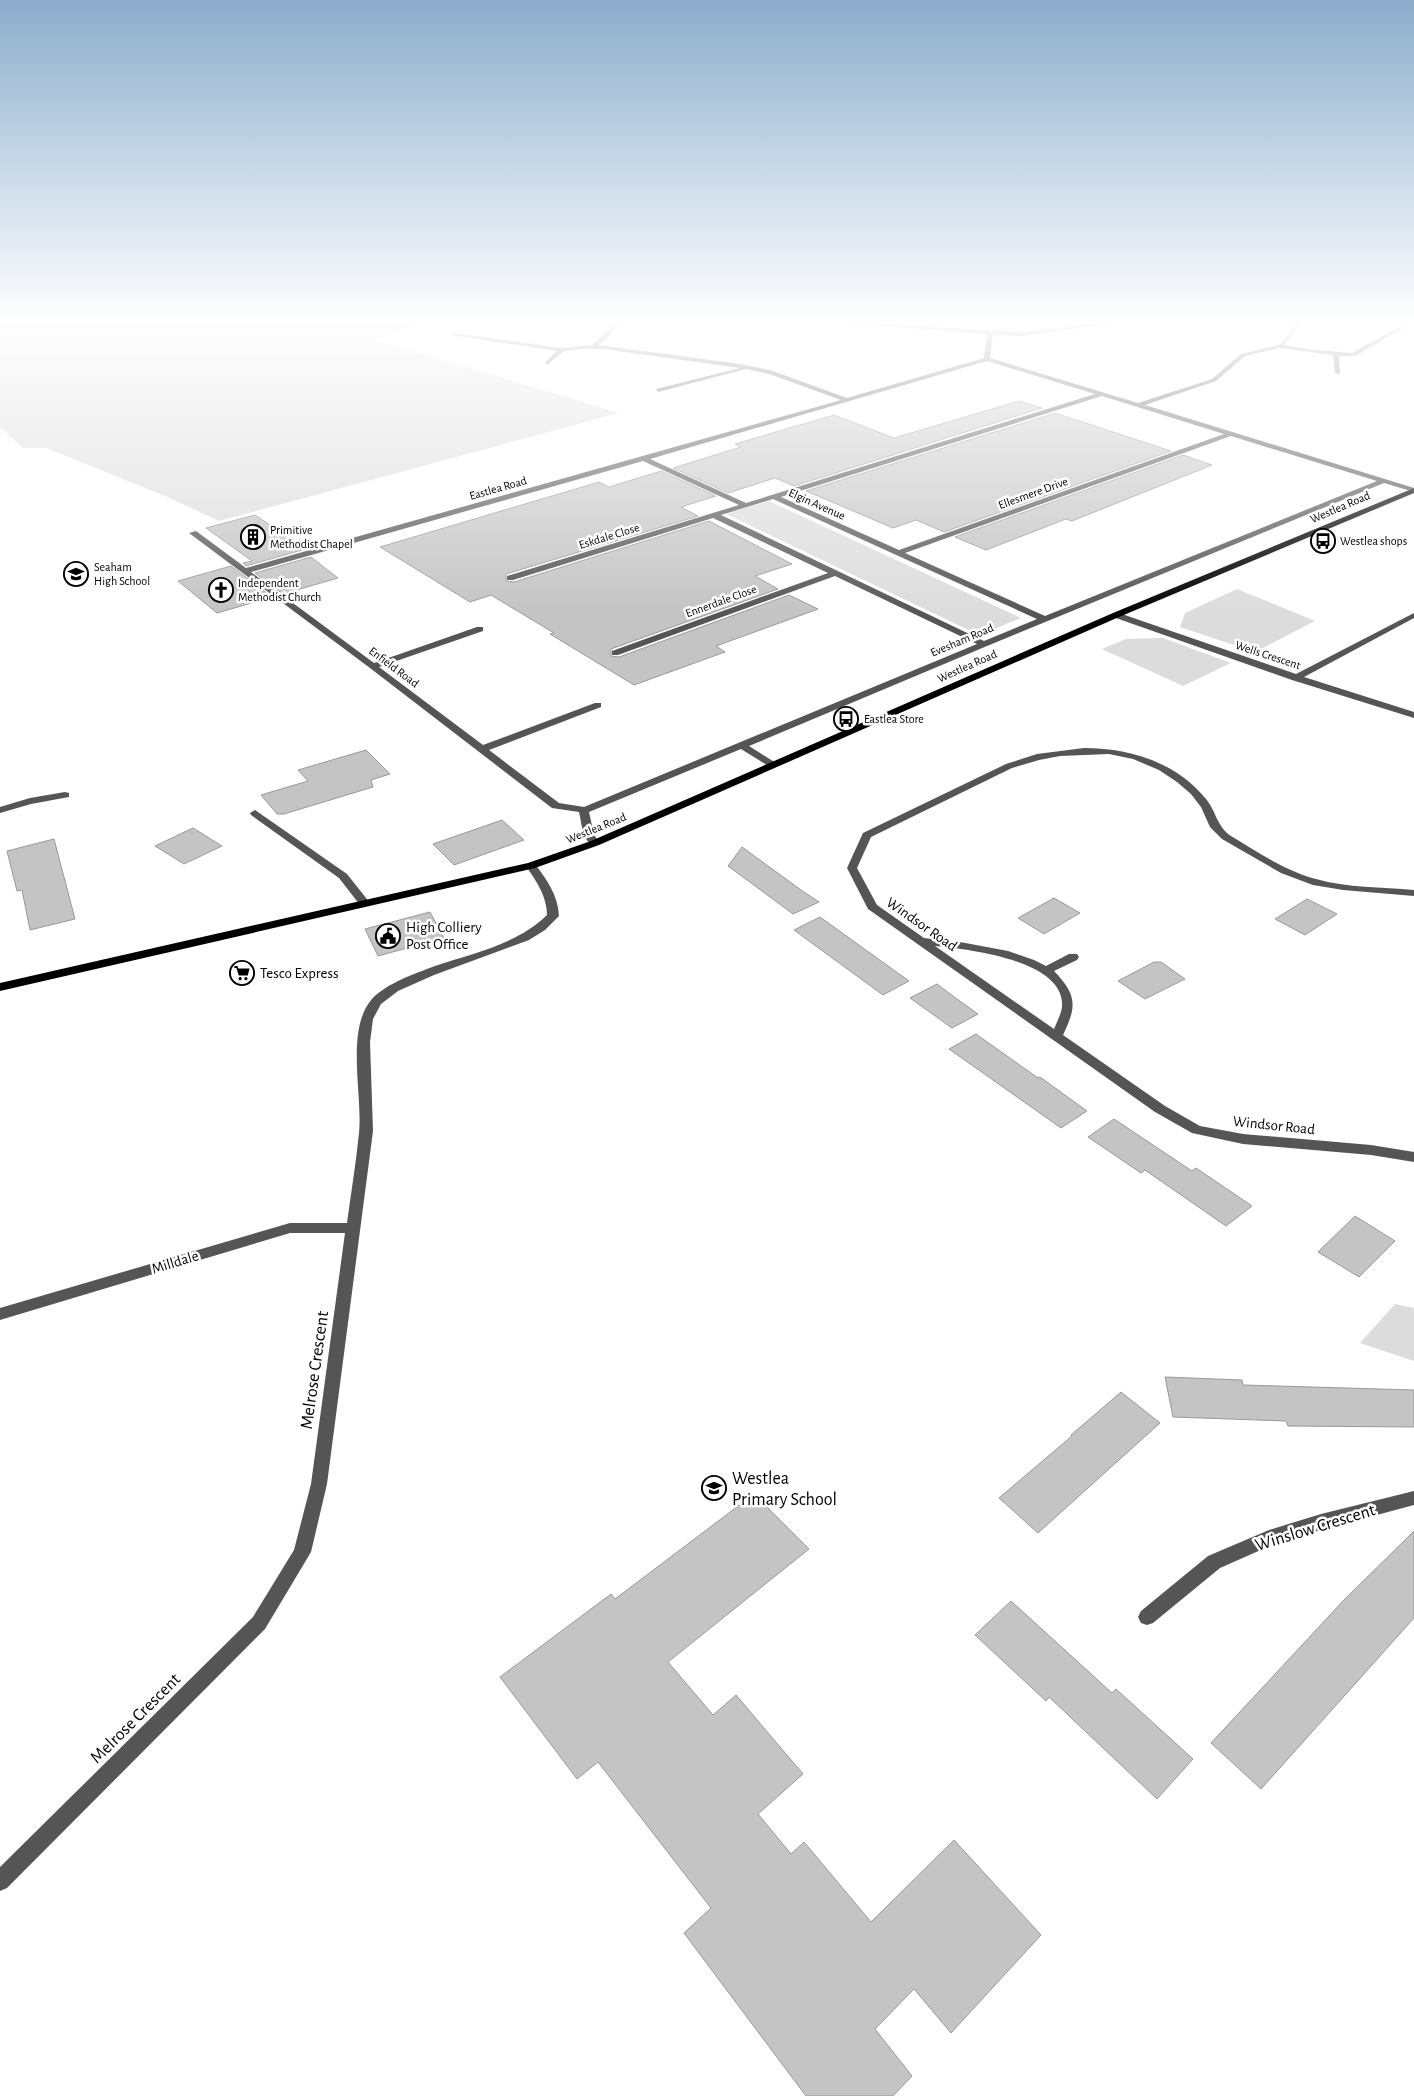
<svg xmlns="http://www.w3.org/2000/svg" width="1414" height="2096" viewBox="0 0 1414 2096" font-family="'Alegreya Sans',sans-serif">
<rect width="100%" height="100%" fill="#fff"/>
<g fill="#dcdcdc">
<polygon points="0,321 430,321 374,339 619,413 219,521 163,495 46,448 23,448 0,427"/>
<polygon points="769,501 1021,618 979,635 726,514"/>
<polygon points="1237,589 1315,621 1255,652 1180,627 1185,613"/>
<polygon points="1163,638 1231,663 1183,686 1102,649 1126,639"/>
<polygon points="1395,1304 1414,1308 1414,1361 1360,1343"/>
</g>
<g fill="#c4c4c4" stroke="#999">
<polygon points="1019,401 1042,408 794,486 775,478 728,493 673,468 741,447 735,444 834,415 894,438"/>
<polygon points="1055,413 1171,451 944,532 916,520 893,528 806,491"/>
<polygon points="1183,455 1212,465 1072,521 1066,519 986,550 955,537"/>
<polygon points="661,471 716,496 681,507 698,516 506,574 506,581 514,582 709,521 792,564 755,576 778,589 611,649 611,656 619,657 789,595 818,609 716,646 725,652 634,685 550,634 554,633 491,595 470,602 380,547 599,482 609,487"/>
<polygon points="255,515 267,523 302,550 246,566 243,563 252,561 206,528"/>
<polygon points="311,557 338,578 283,594 255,573"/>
<polygon points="231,566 272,597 217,613 178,581"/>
<polygon points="366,750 390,774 371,780 373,787 284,814 277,814 261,795 308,781 298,770"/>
<polygon points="502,820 524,840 454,865 433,844"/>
<polygon points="193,828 222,846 184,864 155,846"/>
<polygon points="54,839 75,919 30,930 22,890 17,891 7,851"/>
<polygon points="742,847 801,890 819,902 793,914 728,866"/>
<polygon points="1054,898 1080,913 1044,934 1018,918"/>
<polygon points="1307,899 1337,914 1305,935 1275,919"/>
<polygon points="430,912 444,938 378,956 365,929"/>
<polygon points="820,917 870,953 909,981 883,995 794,930"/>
<polygon points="1154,962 1161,962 1185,979 1145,999 1118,981"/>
<polygon points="937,984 957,999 978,1014 952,1028 910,998"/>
<polygon points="976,1034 1038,1078 1040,1077 1087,1111 1061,1128 949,1049"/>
<polygon points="1114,1119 1192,1171 1196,1168 1252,1206 1226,1226 1145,1170 1141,1173 1088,1137"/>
<polygon points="1355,1216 1395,1241 1359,1277 1318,1252"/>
<polygon points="1165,1377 1242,1380 1243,1385 1414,1390 1414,1427 1288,1426 1286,1421 1173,1417"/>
<polygon points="1121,1392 1160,1423 1038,1533 999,1498 1072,1436 1071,1435"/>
<polygon points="754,1494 809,1549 668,1662 713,1715 736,1695 803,1774 758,1814 791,1854 804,1842 871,1922 954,1840 1041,1935 951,2033 914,1989 875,2029 912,2076 893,2096 806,2096 684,1933 711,1908 598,1762 577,1779 500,1677 611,1594 615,1599"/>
<polygon points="1414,1531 1414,1618 1261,1789 1211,1743 1343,1601"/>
<polygon points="1011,1601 1112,1693 1116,1689 1193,1759 1157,1799 1049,1697 1046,1701 975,1635"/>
</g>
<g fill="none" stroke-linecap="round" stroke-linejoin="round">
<g fill="#555" fill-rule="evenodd">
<path d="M618 321H624L599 345 733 363 770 370 847 398 984 358 987 334 839 323 836 321 1024 332 1118 321 1115 323 1024 336 993 335 990 358 1138 403 1212 379 1241 354 1278 345 1285 339 1297 321H1303L1284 345 1306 349 1352 353 1402 325 1404 328 1355 356H1339L1340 374 1335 373 1333 355 1280 348 1245 356 1216 381 1145 405 1414 488V492L1384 483 987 646 749 746 776 763V767H770L741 749 589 812 594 835 600 843 595 846C582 842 582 824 579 812L552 808 370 668 189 533 196 531 246 568 841 400 769 374 746 369 658 392 656 389 740 368 603 349H581L564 351 547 365 545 362 557 351 451 335 454 333 562 348 592 345ZM987 361 1095 394 746 503 650 459ZM1102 396 1224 434 899 550 781 497ZM1231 436 1377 481 1045 616 905 553ZM643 461 739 505 507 576V580H513L713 518 828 573 612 651V655H618L835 576 977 644 584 807 559 803 489 750 601 707V703H595L483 745 379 667 483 631V627H477L374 663 251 572ZM773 499 1037 619 984 641 721 515Z"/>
<polygon points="1113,613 1119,613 1296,674 1414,613 1414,618 1304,677 1414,712 1414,718 1292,680 1113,617"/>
<path d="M1084 748C1129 748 1176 762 1206 799 1216 811 1217 827 1231 836 1257 852 1286 871 1316 879 1347 888 1382 887 1414 890V896L1343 890 1313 885 1281 873 1222 839 1210 827 1201 807 1191 794 1177 782 1159 770 1133 759 1109 754 1060 756 1039 760 1012 768 871 837 857 868 877 905 924 938 960 942 1008 951 1034 960 1046 966 1069 954H1077L1079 957 1077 960 1054 971C1077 995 1077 1006 1063 1035L1165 1106 1200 1126 1243 1134 1371 1145 1414 1152V1162L1371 1155 1243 1144 1192 1133 1155 1112 868 909 847 868 863 833 1006 764 1037 754ZM935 946C967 949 1066 960 1062 1007 1061 1014 1057 1022 1054 1029Z"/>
<polygon points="65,792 69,793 69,797 31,804 0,813 0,807 30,798"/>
<polygon points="255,810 347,874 370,903 368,905 360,905 339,878 251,815 250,813"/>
<path d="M531 863 535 864C547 880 558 895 559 916L545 930 529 940 434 975 398 991 381 1004 373 1019 370 1042 373 1131 327 1484 311 1552 265 1629 7 1888 0 1891V1867L253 1617 294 1550 311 1484 345 1233H290L0 1320V1308L290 1223H347C351 1193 356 1163 359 1133 363 1096 345 1029 372 999 387 983 414 974 435 966 473 953 518 944 547 915 547 896 536 881 526 866Z"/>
<polygon points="1414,1491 1414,1505 1321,1530 1272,1545 1220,1568 1153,1623 1147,1625 1141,1623 1138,1617 1141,1611 1208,1556 1269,1530 1321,1514"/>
</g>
<polygon fill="#000" fill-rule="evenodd" points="1414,488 1414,493 1119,617 599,845 535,868 0,991 0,983 528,863 591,841 1113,613"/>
</g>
<linearGradient id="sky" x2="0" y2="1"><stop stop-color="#8cadcc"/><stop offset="0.52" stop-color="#fff"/><stop offset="1" stop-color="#fff" stop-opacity="0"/></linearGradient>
<rect width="1414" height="614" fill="url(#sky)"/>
<defs>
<symbol id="building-ring" viewBox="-11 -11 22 22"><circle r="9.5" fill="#fff" stroke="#000" stroke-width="1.5"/><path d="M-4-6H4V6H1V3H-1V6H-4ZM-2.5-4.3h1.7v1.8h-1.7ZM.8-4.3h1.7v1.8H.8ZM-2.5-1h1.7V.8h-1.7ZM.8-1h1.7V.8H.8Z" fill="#000"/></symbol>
<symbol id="bus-ring" viewBox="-11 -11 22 22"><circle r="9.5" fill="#fff" stroke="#000" stroke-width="1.5"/><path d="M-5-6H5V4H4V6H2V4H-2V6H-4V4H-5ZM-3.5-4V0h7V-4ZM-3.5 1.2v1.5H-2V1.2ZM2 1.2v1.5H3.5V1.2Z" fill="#000"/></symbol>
<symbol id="school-ring" viewBox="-11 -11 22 22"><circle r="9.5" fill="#fff" stroke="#000" stroke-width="1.5"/><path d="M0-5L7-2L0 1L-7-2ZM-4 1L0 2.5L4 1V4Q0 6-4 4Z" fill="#000"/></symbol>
<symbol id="church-ring" viewBox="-11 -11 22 22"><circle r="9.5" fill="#fff" stroke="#000" stroke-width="1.5"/><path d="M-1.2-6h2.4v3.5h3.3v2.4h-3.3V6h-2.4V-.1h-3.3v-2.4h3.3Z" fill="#000"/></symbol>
<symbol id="civic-ring" viewBox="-11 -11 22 22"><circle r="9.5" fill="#fff" stroke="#000" stroke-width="1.5"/><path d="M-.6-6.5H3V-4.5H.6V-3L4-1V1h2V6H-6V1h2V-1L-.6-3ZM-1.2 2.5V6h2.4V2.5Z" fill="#000"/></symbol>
<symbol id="supermarket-ring" viewBox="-11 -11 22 22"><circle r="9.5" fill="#fff" stroke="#000" stroke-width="1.5"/><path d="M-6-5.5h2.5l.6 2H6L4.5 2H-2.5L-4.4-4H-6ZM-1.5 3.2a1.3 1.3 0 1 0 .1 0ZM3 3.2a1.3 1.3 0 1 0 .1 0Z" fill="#000"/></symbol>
</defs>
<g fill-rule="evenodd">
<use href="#building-ring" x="239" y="523" width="28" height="28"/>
<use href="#bus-ring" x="1309" y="527" width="28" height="28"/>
<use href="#school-ring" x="62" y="560" width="28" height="28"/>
<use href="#church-ring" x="207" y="576" width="28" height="28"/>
<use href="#bus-ring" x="832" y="705" width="28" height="28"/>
<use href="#civic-ring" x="374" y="922" width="28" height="28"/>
<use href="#supermarket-ring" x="228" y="959" width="28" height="28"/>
<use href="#school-ring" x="700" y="1474" width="28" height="28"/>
</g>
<g text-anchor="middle" stroke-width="5" stroke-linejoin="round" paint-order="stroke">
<g font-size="12" fill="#000" stroke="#fff">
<text transform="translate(498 488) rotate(-16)" y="4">Eastlea Road</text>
<text transform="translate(1033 493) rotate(-20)" y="4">Ellesmere Drive</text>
<text transform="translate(817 504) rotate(24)" y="4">Elgin Avenue</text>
<text transform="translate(1340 507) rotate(-23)" y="4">Westlea Road</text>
<text transform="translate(609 536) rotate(-17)" y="4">Eskdale Close</text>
<text transform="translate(721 601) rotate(-20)" y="4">Ennerdale Close</text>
<text transform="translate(962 640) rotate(-23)" y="4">Evesham Road</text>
<text transform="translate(1268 655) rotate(18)" y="4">Wells Crescent</text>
<text transform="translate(967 666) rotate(-24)" y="4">Westlea Road</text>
<text transform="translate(394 667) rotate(37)" y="4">Enfield Road</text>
<text transform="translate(596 828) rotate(-22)" y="4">Westlea Road</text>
</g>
<g font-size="12" fill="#000" stroke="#fff" text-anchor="start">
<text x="270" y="534">Primitive<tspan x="270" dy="14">Methodist Chapel</tspan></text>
<text x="1340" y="545">Westlea shops</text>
<text x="94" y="571">Seaham<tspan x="94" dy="14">High School</tspan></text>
<text x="238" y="587">Independent<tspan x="238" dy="14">Methodist Church</tspan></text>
<text x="864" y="723">Eastlea Store</text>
</g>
<g font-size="15" fill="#000" stroke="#fff">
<text transform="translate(922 924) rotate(35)" y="5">Windsor Road</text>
<text transform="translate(1274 1125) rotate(6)" y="5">Windsor Road</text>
<text transform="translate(175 1262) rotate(-17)" y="5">Milldale</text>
</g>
<g font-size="15" fill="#000" stroke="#fff" text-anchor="start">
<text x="406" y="932">High Colliery<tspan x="406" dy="17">Post Office</tspan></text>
<text x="260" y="978">Tesco Express</text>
</g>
<g font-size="18" fill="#000" stroke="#fff">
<text transform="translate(314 1370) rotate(-82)" y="6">Melrose Crescent</text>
<text transform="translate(1315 1527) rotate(-17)" y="6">Winslow Crescent</text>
<text transform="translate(135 1718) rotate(-45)" y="6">Melrose Crescent</text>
</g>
<g font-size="18" fill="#000" stroke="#fff" text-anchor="start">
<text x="732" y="1484">Westlea<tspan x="732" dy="21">Primary School</tspan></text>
</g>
</g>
</svg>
